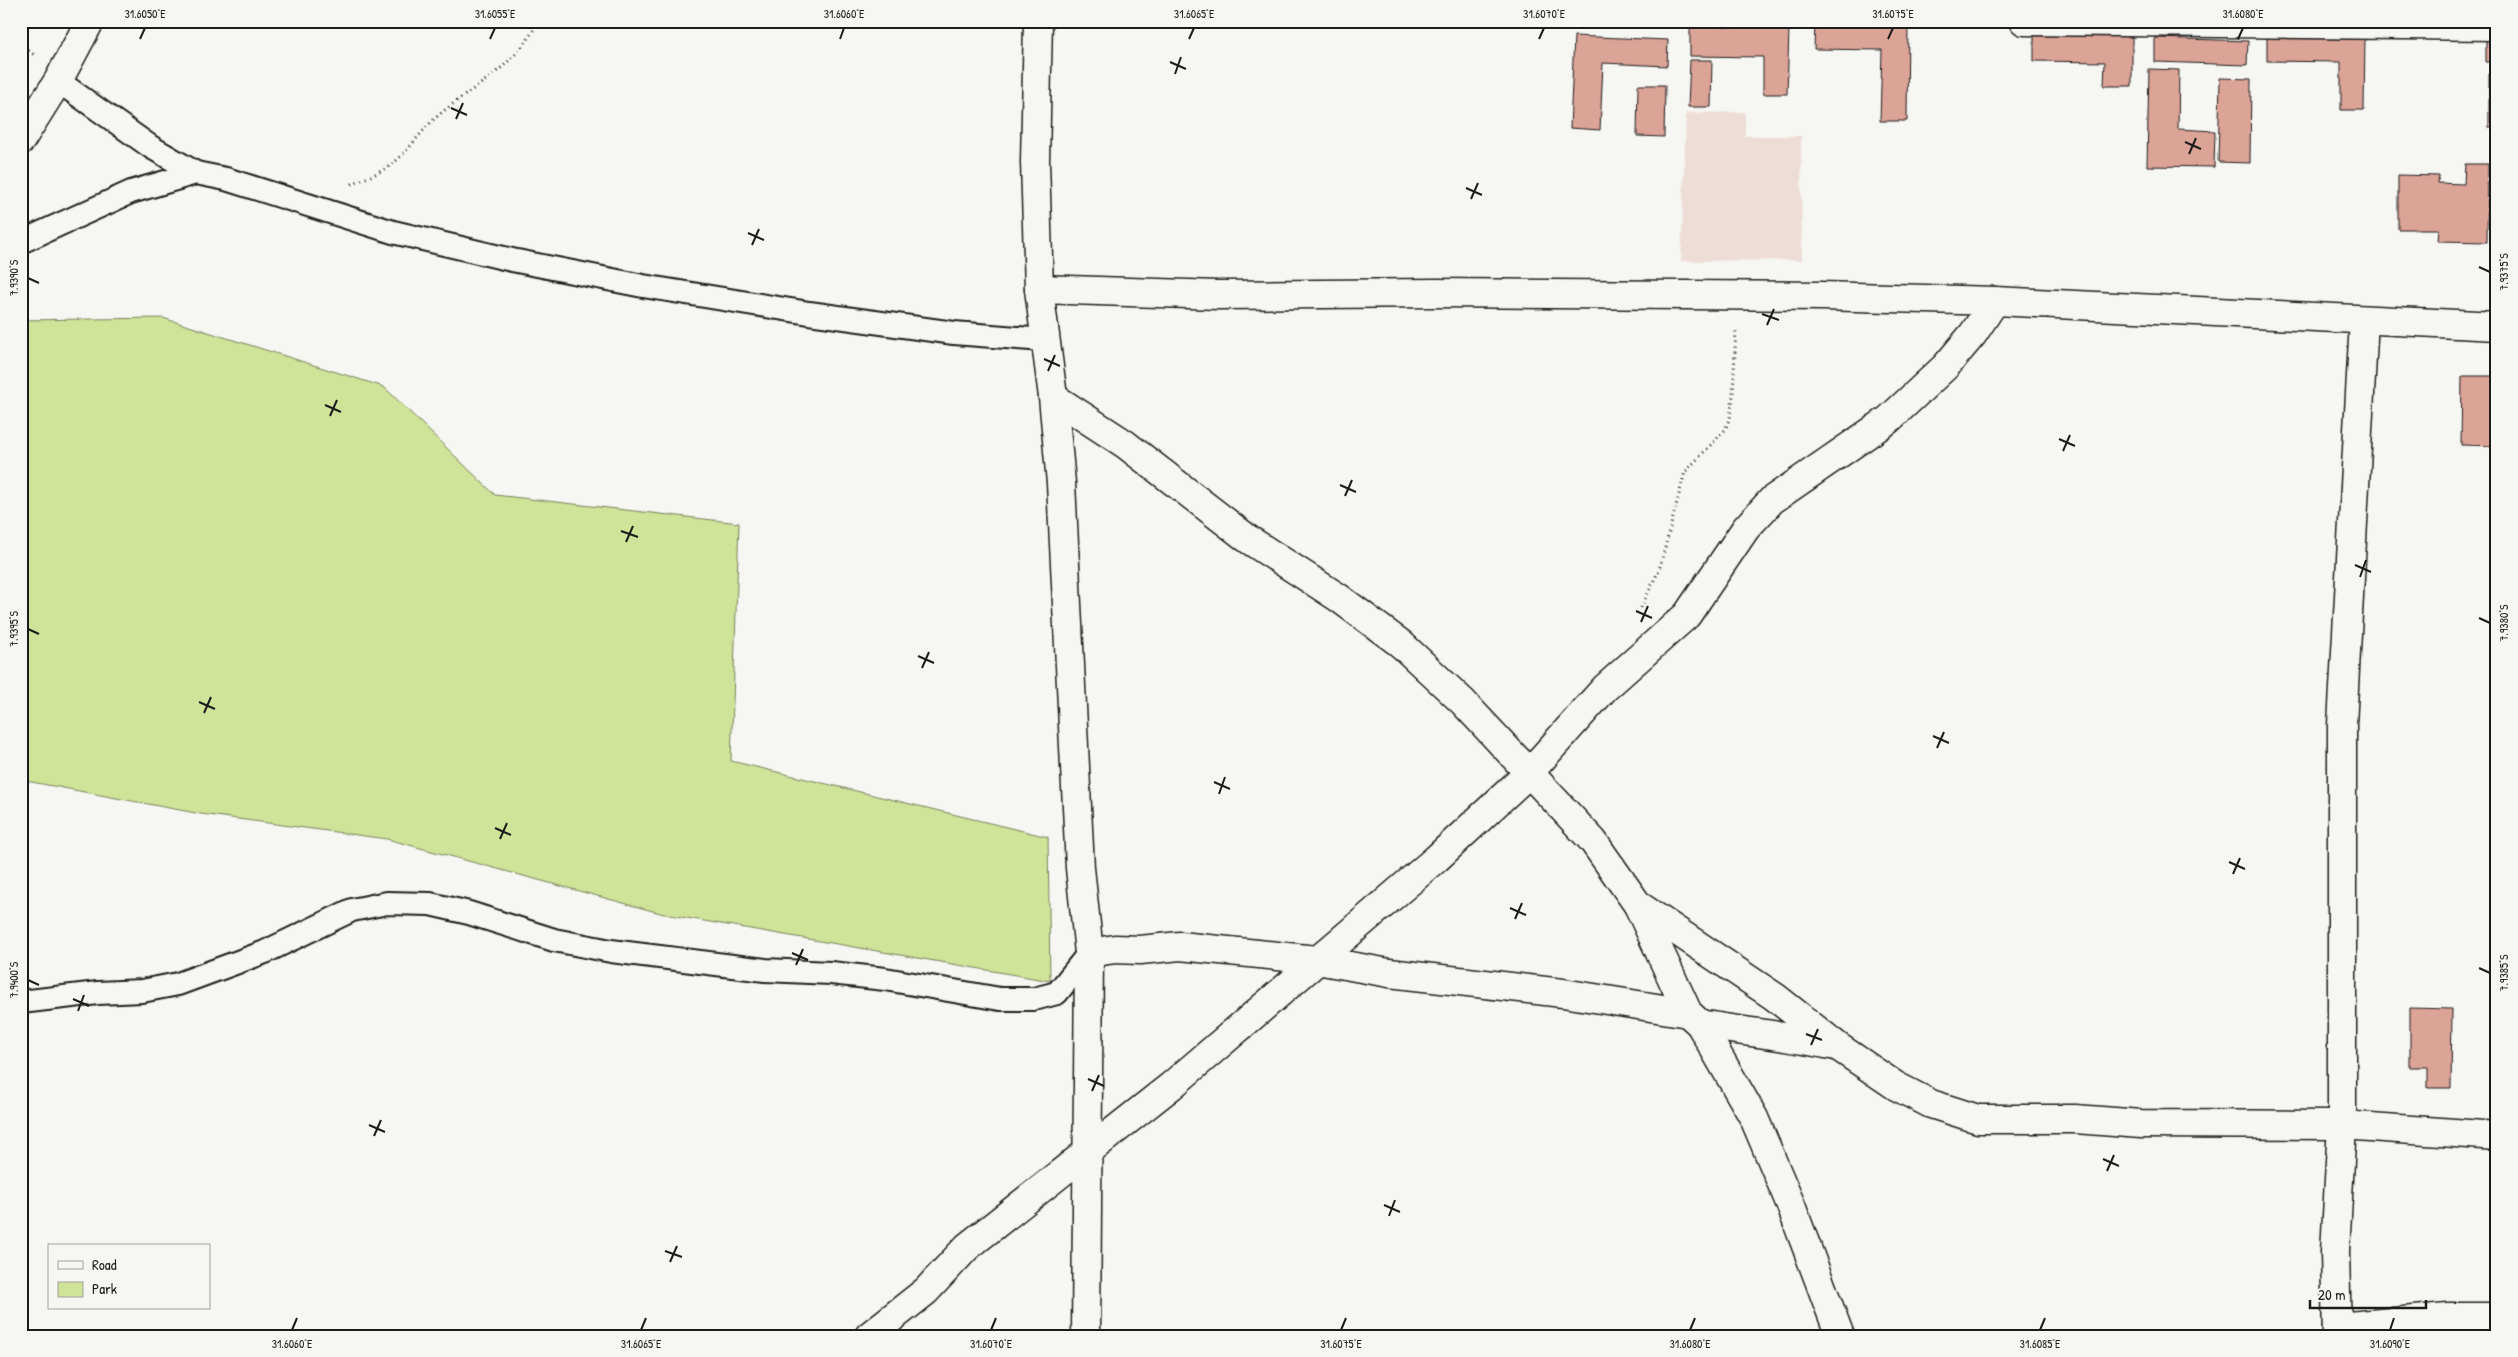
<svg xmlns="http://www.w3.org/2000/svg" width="2518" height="1357" viewBox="0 0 2518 1357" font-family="'Patrick Hand',sans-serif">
<rect width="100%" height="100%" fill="#f6f6f2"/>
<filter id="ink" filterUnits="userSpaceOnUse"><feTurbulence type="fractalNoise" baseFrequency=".02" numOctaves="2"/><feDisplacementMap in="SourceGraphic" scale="10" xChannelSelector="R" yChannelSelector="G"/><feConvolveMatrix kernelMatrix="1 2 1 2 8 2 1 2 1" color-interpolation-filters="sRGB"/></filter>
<g filter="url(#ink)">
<polygon fill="#eeddd7" points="1745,112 1745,136 1801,136 1802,260 1681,261 1686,113"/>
<polygon fill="#cfe499" stroke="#76805a" points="163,318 384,387 495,495 739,523 731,761 1048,837 1050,981 664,914 387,839 201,814 21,780 21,320"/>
<g fill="#dca397" stroke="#1c1c1c">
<polygon points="1815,23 1908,25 1907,121 1880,121 1882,50 1814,49"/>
<polygon points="1690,26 1789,28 1787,94 1763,94 1763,57 1690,56"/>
<polygon points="2486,34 2497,35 2497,62 2486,62"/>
<polygon points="2034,35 2132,36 2132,86 2104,86 2105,62 2034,61"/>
<polygon points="2267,35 2365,36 2364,110 2341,110 2341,62 2267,61"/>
<polygon points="1574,36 1668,40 1667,66 1603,63 1600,130 1570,128"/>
<polygon points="2155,38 2248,41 2247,65 2155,62"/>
<polygon points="1690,60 1712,60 1711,107 1688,107"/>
<polygon points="2149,69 2179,70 2178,129 2215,131 2214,167 2147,166"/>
<rect x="2489" y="72" width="8" height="55"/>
<polygon points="2220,78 2251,79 2250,163 2218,162"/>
<polygon points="1638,85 1665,85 1664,137 1637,136"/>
<polygon points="2465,164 2488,164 2487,242 2438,241 2439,229 2398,229 2398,175 2439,176 2438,183 2464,184"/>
<polygon points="2462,376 2497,376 2497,446 2461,445"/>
<polygon points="2410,1008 2452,1009 2451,1088 2428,1088 2428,1067 2410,1067"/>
</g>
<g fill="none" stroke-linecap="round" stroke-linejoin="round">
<defs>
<g id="lane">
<polyline points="58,81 151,147 196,173"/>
<polyline points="21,242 131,192 196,173 226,179 393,232 512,260 643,286 809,313 954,333 1044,340"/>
<polyline points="21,1002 98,993 142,991 178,984 265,952 352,910 387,903 430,904 469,913 554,940 611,951 765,970 831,973 885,979 1000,999 1034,999 1057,993 1089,953"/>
</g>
<g id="street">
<polyline points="1038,21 1035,162 1039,289 1053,397 1061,483 1080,868 1089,953 1086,1336"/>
<polyline points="2024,21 2497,26"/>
<polyline points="21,140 58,81 90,21"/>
<polyline points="1039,289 1218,295 1435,293 1821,296 1995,301 2497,326"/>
<polyline points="1053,397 1125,444 1248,539 1339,598 1401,644 1463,702 1593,841 1638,905 1688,1013 1700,1024 1754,1118 1790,1203 1840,1336"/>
<polyline points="1638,905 1775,997 1837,1046 1896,1086 1931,1104 1978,1119 2075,1119 2141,1124 2342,1125 2497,1136"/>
<polyline points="1089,953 1115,949 1140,950 1180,946 1317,960 1389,973 1563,993 1688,1013"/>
<path d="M1700 1024C1744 1032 1788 1036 1831 1045"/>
<polyline points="2337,1327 2448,1317 2497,1317"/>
<polyline points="869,1336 926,1291 967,1247 1171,1086 1436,859 1529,773 1605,688 1687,615 1746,528 1772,500 1888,420 1946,366 1973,334 1995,301"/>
<polyline points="2337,1336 2335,1252 2342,1125 2342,725 2364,320"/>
</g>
</defs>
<use href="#lane" stroke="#1c1c1c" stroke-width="26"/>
<use href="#street" stroke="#1c1c1c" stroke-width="31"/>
<g stroke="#1c1c1c" stroke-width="3" stroke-dasharray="1 4" stroke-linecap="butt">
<polyline points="21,44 34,55"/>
<path d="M352 184C368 177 386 171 398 159 413 145 424 127 440 114 475 85 518 65 538 21"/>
<polyline points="1641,608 1659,570 1685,472 1725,430 1730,417 1733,396 1736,329"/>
</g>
<use href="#lane" stroke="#f6f6f2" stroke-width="22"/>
<use href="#street" stroke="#f6f6f2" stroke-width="28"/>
</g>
</g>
<path fill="none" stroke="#1c1c1c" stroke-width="2" d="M140 39 145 28M490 39 495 28M840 39 844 28M1189 39 1194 28M1539 39 1544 28M1888 39 1893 28M2238 39 2243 28M1170 62 1186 69M1175 74 1181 57M451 108 467 115M456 119 463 103M2185 142 2201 149M2189 154 2196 138M1466 188 1482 195M1471 199 1478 183M748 233 764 240M752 245 759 229M2479 267 2490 272M28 278 39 283M1762 314 1779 320M1767 325 1774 309M1044 359 1060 366M1048 371 1055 355M325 405 341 412M330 416 337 400M2059 439 2075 446M2063 451 2070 435M1340 485 1356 492M1345 496 1352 480M621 531 638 537M626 542 633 526M2355 565 2371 572M2360 577 2366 560M1636 611 1652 618M2479 618 2490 623M1641 622 1648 606M28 629 39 634M918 656 934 663M922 668 929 652M199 702 215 709M204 713 211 697M1933 736 1949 743M1937 748 1944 732M1214 782 1230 789M1219 794 1225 777M495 828 511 835M500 839 507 823M2229 862 2245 869M2233 874 2240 858M1510 908 1526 915M1515 919 1522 903M792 953 808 960M796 965 803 949M2479 968 2490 973M28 980 39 985M73 999 89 1006M78 1011 84 995M1806 1034 1822 1040M1811 1045 1818 1029M1088 1079 1104 1086M1092 1091 1099 1075M369 1125 385 1132M374 1136 381 1120M2103 1159 2119 1166M2107 1171 2114 1155M1384 1205 1400 1212M1389 1216 1395 1200M665 1251 682 1257M670 1262 677 1246M292 1330 297 1318M641 1330 646 1318M991 1330 996 1318M1341 1330 1346 1318M1690 1330 1695 1318M2040 1330 2045 1318M2390 1330 2394 1318"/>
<rect width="2518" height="1357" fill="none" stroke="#f6f6f2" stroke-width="55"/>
<rect x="48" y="1244" width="162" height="65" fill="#f6f6f2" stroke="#9f9f9c"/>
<rect x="58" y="1261" width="25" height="8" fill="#f6f6f2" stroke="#9f9f9c"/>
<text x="92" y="1270" font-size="15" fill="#1c1c1c">Road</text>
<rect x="58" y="1282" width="25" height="15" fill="#cfe499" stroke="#9f9f9c"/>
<text x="92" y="1294" font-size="15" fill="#1c1c1c">Park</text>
<path d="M2310 1300v8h116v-8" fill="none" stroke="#1c1c1c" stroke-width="2.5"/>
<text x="2318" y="1300" font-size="15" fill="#1c1c1c" stroke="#f6f6f2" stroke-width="4" paint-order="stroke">20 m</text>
<rect x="28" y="28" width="2462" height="1302" fill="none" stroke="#1c1c1c" stroke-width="2"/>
<g font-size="12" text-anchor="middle" fill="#1c1c1c">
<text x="145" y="18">31.6050°E</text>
<text x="495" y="18">31.6055°E</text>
<text x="844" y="18">31.6060°E</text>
<text x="1194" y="18">31.6065°E</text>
<text x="1544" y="18">31.6070°E</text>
<text x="1893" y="18">31.6075°E</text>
<text x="2243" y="18">31.6080°E</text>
<text transform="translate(2504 272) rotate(-90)" y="4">7.9375°S</text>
<text transform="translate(14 278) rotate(-90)" y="4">7.9390°S</text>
<text transform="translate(2504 623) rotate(-90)" y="4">7.9380°S</text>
<text transform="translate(14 629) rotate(-90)" y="4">7.9395°S</text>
<text transform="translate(2504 973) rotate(-90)" y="4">7.9385°S</text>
<text transform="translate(14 980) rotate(-90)" y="4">7.9400°S</text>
<text x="292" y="1348">31.6060°E</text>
<text x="641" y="1348">31.6065°E</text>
<text x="991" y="1348">31.6070°E</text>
<text x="1341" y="1348">31.6075°E</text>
<text x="1690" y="1348">31.6080°E</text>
<text x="2040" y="1348">31.6085°E</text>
<text x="2390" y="1348">31.6090°E</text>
</g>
</svg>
